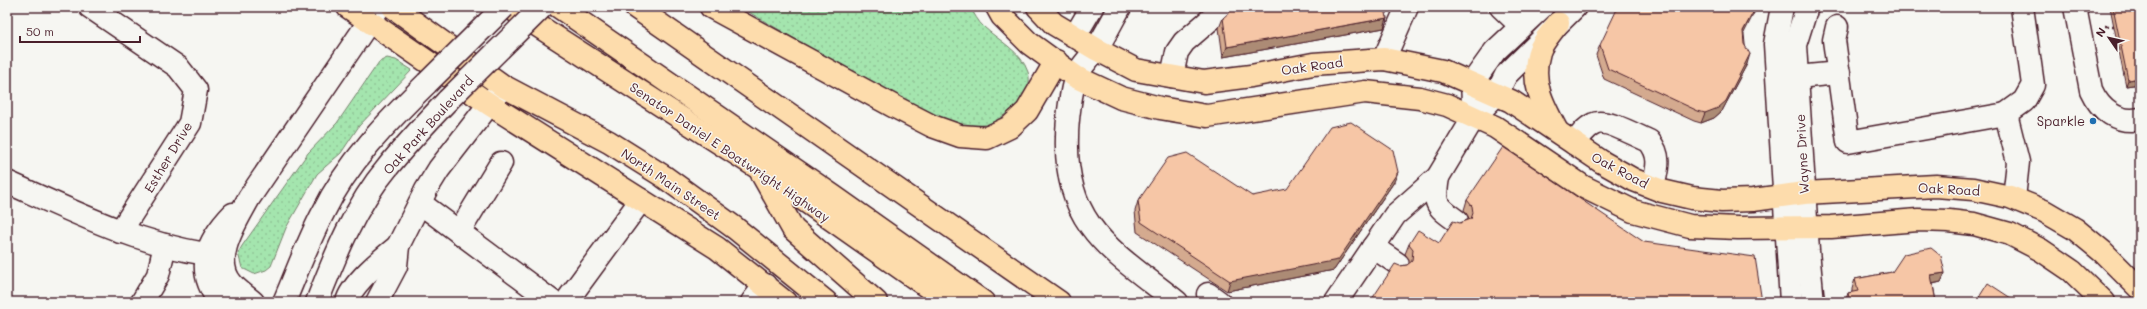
<svg xmlns="http://www.w3.org/2000/svg" width="2147" height="309" viewBox="0 0 2147 309" font-family="Mali,sans-serif">
<defs>
<pattern id="grass-dots" width="8" height="8" patternUnits="userSpaceOnUse"><rect width="8" height="8" fill="#a4e5ae"/><path d="M2 2h.1M6 6h.1" fill="none" stroke="#8fc496" stroke-width="1.8" stroke-linecap="round"/></pattern>
</defs>
<rect width="100%" height="100%" fill="#f6f6f2"/>
<filter id="ink" filterUnits="userSpaceOnUse"><feTurbulence type="fractalNoise" baseFrequency=".025" numOctaves="2"/><feDisplacementMap in="SourceGraphic" scale="8" xChannelSelector="R" yChannelSelector="G"/><feConvolveMatrix kernelMatrix="1 2 1 2 8 2 1 2 1" color-interpolation-filters="sRGB"/></filter>
<g filter="url(#ink)">
<g fill="url(#grass-dots)" stroke="#77826c">
<path d="M740 7H970C974 13 978 22 984 27 999 41 1021 51 1028 72 1032 85 1025 99 1015 107 1006 113 995 124 984 125 936 130 879 88 840 65 807 46 773 26 740 7Z"/>
<polygon points="387,58 396,60 412,70 359,126 341,153 317,174 286,228 271,266 266,270 254,274 242,268 238,253 242,246 308,153 337,123 379,62"/>
</g>
<g fill="none" stroke-linecap="round" stroke-linejoin="round">
<defs>
<g id="minor">
<polyline points="90,7 178,67 196,90 190,123 120,232"/>
<path d="M1120 7C1112 21 1105 36 1096 49 1090 58 1080 67 1076 77 1071 89 1067 122 1067 137 1064 227 1114 252 1177 302"/>
<polyline points="1501,7 1520,25"/>
<polyline points="1782,7 1775,44 1791,302"/>
<polyline points="1807,7 1795,45 1808,251 1813,302"/>
<path d="M2075 7 2091 90C2100 110 2118 124 2140 119"/>
<polyline points="1837,27 1834,40 1848,142 2006,114"/>
<polyline points="1075,36 1092,7"/>
<polyline points="1384,59 1407,7"/>
<polyline points="1172,76 1177,52 1184,42 1225,7"/>
<polyline points="1797,77 1839,73"/>
<polyline points="1473,102 1472,83 1495,51 1542,7"/>
<path d="M1575 144C1580 136 1585 128 1594 124 1605 118 1637 136 1649 141 1662 156 1657 170 1653 187"/>
<path d="M1438 177C1434 203 1434 205 1457 221"/>
<path d="M7 182C72 211 136 243 206 254"/>
<polyline points="2014,198 2018,162 2006,114 2024,101 2033,85 2022,7"/>
<polyline points="420,203 553,302"/>
<polyline points="459,232 501,163"/>
<polyline points="1373,247 1398,264"/>
<polyline points="1208,294 1219,302"/>
<polyline points="142,302 158,275 165,245"/>
<path d="M220 302C194 269 207 241 233 214"/>
<path d="M253 302C246 296 238 291 232 284 210 259 237 221 249 198L379 7"/>
<path d="M284 302C297 272 308 241 323 213 347 163 388 121 427 83"/>
<path d="M317 302C335 256 355 206 387 168 406 144 427 122 448 100"/>
<path d="M347 302C351 284 383 258 398 246"/>
<polyline points="377,302 396,266 398,246 426,190 439,169 501,89"/>
<polyline points="566,302 641,200"/>
<polyline points="752,302 765,285"/>
<polyline points="1336,302 1395,215 1438,177 1474,117 1496,95 1506,75 1575,7"/>
</g>
<g id="major">
<polyline points="348,7 489,104 717,248 785,302"/>
<polyline points="393,7 503,86 609,142 663,176 735,228 826,302"/>
<polyline points="997,7 1002,16 1029,43 1076,77 1121,98 1160,108 1207,116 1365,92 1420,98 1447,105 1495,127 1584,187 1633,211 1690,226 1738,228 1831,227 1918,220 1949,221 1974,224 2010,234 2041,250 2072,271 2104,302"/>
<polyline points="1038,7 1054,24 1096,49 1136,70 1204,82 1251,76 1313,64 1384,59 1443,71 1511,101 1602,162 1634,180 1662,191 1692,198 1722,201 1753,200 1804,193 1936,186 1973,189 2010,197 2044,211 2075,229 2103,252 2140,289"/>
<path d="M1557 131C1543 105 1530 82 1539 52 1542 42 1552 32 1558 23"/>
</g>
<g id="highway">
<polyline points="509,7 760,169 949,302"/>
<polyline points="559,7 833,196 983,302"/>
<polyline points="635,7 1059,302"/>
<polyline points="711,7 895,107 932,126 960,136 987,138 1010,127 1027,111 1056,61"/>
<polyline points="762,174 793,229 876,302"/>
</g>
</defs>
<use href="#minor" stroke="#4a1f2b" stroke-width="25"/>
<use href="#major" stroke="#4a1f2b" stroke-width="25"/>
<use href="#highway" stroke="#4a1f2b" stroke-width="25"/>
<polyline stroke="#4a1f2b" stroke-width="2.5" stroke-dasharray="4 3" stroke-linecap="butt" points="2105,26 2114,26"/>
<use href="#minor" stroke="#f6f6f2" stroke-width="22"/>
<use href="#major" stroke="#fddcac" stroke-width="22"/>
<use href="#highway" stroke="#fddcac" stroke-width="22"/>
<defs>
<g id="minor-bridge">
<polyline points="427,83 504,7"/>
<polyline points="448,100 542,7"/>
</g>
</defs>
<use href="#minor-bridge" stroke="#4a1f2b" stroke-width="25" stroke-linecap="butt"/>
<use href="#minor-bridge" stroke="#f6f6f2" stroke-width="22"/>
</g>
<g fill="#d4aa8f" stroke="#4a1f2b">
<polygon points="2110,7 2140,7 2140,84 2126,86"/>
<polygon points="1223,18 1387,18 1384,28 1223,57 1219,28"/>
<polygon points="1744,34 1747,64 1722,111 1714,118 1701,123 1694,121 1604,79 1596,55 1600,45"/>
<polygon points="1394,182 1334,270 1227,291 1137,232 1135,211 1138,201 1252,196"/>
<polygon points="1467,200 1644,242 1762,302 1370,302 1400,266 1407,265 1409,263 1409,259 1405,254 1409,244 1439,243 1460,223 1469,219 1468,216 1464,210"/>
<polygon points="1892,272 1945,273 1941,282 1933,284 1936,302 1845,302 1848,293 1852,292 1852,289 1855,279"/>
</g>
<g fill="#ac8b74" stroke="#4a1f2b">
<polygon points="1756,7 1757,7 1740,41 1743,31"/>
<polygon points="1387,18 1384,28 1223,57 1227,47"/>
<polygon points="1750,54 1747,64 1722,111 1714,118 1701,123 1705,113"/>
<polygon points="2140,78 2140,84 2126,86 2128,80"/>
<polygon points="1398,172 1394,182 1334,270 1227,291 1230,281"/>
<polygon points="1945,273 1941,282 1927,285 1931,275"/>
</g>
<g fill="#f6c6a6" stroke="#4a1f2b">
<polygon points="1235,7 1385,7 1387,18 1227,47 1223,18"/>
<polygon points="1618,7 1756,7 1743,31 1744,44 1750,54 1726,101 1718,108 1705,113 1698,111 1608,69 1600,45"/>
<polygon points="2113,7 2140,7 2140,78 2128,80"/>
<polygon points="1351,122 1393,150 1398,172 1338,260 1230,281 1141,222 1138,201 1168,158 1187,153 1252,196 1287,189 1330,127"/>
<polygon points="1503,147 1644,242 1755,257 1762,302 1610,302 1608,301 1607,302 1370,302 1395,264 1400,266 1407,265 1412,261 1413,249 1409,244 1418,230 1439,243 1453,221 1460,223 1471,219 1473,213 1472,206 1467,200"/>
<polygon points="1931,248 1941,256 1945,273 1931,275 1936,302 1850,302 1848,293 1858,291 1855,279 1892,272 1904,254"/>
<polygon points="1988,283 2017,302 1976,302"/>
</g>
</g>
<circle fill="#1f6fb2" stroke="#f6f6f2" stroke-width="1.5" cx="2093" cy="121" r="4"/>
<g text-anchor="middle" stroke-width="3" stroke-linejoin="round" paint-order="stroke">
<g font-size="13" fill="#4a1f2b" stroke="#f6f6f2">
<text transform="translate(1312 66) rotate(-8)" y="5">Oak Road</text>
<text transform="translate(428 125) rotate(-48)" y="5">Oak Park Boulevard</text>
<text transform="translate(730 152) rotate(34)" y="5">Senator Daniel E Boatwright Highway</text>
<text transform="translate(1802 154) rotate(-93)" y="5">Wayne Drive</text>
<text transform="translate(168 157) rotate(-59)" y="5">Esther Drive</text>
<text transform="translate(1620 170) rotate(28)" y="5">Oak Road</text>
<text transform="translate(671 184) rotate(34)" y="5">North Main Street</text>
<text transform="translate(1949 189) rotate(3)" y="5">Oak Road</text>
</g>
<g font-size="13" fill="#4a1f2b" stroke="#f6f6f2" text-anchor="end">
<text x="2085" y="126">Sparkle</text>
</g>
</g>
<rect width="2147" height="309" fill="none" stroke="#f6f6f2" stroke-width="24"/>
<rect x="12" y="12" width="2123" height="285" fill="none" stroke="#4a1f2b" stroke-width="1.5" filter="url(#ink)"/>
<g transform="translate(2109 38) rotate(304)" stroke="#f6f6f2" stroke-width="3" paint-order="stroke">
<path d="M0-3L7 15L0 10L-7 15Z" fill="#4a1f2b"/>
<text y="-6" font-size="11" font-weight="bold" text-anchor="middle" fill="#4a1f2b">N</text>
</g>
<path d="M20 36v6h120v-6" fill="none" stroke="#4a1f2b" stroke-width="2"/>
<text x="26" y="36" font-size="12" fill="#4a1f2b" stroke="#f6f6f2" stroke-width="3" paint-order="stroke">50 m</text>
</svg>
